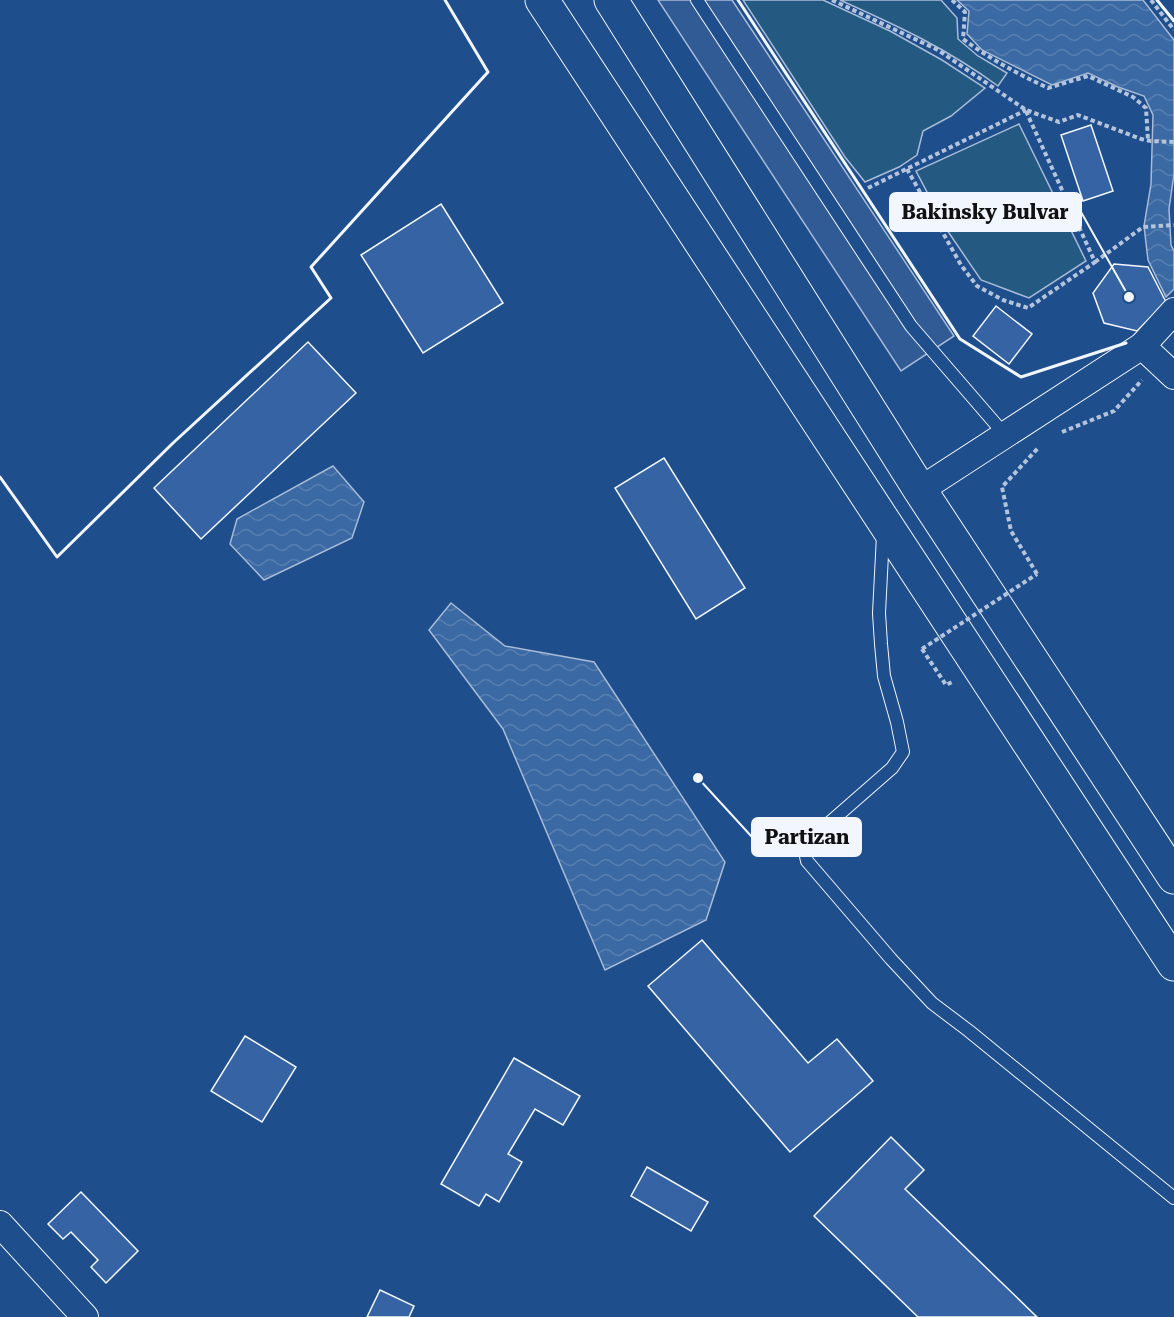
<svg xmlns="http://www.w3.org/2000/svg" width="1174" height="1317" viewBox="0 0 1174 1317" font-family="'Roboto Serif',serif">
<defs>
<pattern id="water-waves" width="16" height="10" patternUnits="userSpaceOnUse" patternTransform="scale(1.5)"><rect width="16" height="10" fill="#3b69a3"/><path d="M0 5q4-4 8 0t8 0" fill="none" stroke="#587fb1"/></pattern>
</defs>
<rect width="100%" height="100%" fill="#1f4e8c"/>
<g fill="#245a82" stroke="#a8bbd7" stroke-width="1.5">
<polygon points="743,0 823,0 890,31 942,60 985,88 951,116 923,131 917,155 899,167 865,182 845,157"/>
<path d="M840 0H941L957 18 958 39 978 56 1007 73 998 86C946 48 898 26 840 0Z"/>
<polygon points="1019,124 1086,261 1029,298 981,280 947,230 916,171"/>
</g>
<polygon fill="#305b95" stroke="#a8bbd7" stroke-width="1.5" points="658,0 732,0 954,336 901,371"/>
<g fill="url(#water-waves)" stroke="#a8bbd7" stroke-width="1.5">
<polygon points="957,0 1143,0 1174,40 1174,174 1169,209 1171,245 1174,251 1174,289 1166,297 1148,260 1144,226 1151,184 1153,115 1144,96 1118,87 1088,73 1052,85 982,50 967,34 969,11"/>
<polygon points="333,466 364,502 352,538 264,580 230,544 237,519"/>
<polygon points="451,603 505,646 594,662 725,862 706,920 605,970 503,729 429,630"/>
</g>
<g fill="#3563a3" stroke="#f2f6ff" stroke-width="1.5">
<polygon points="1091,125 1113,191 1083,201 1061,135"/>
<polygon points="441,204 503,303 423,353 361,255"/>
<polygon points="1114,264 1148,267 1166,302 1137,331 1104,323 1093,293"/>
<polygon points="996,306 1032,334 1009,364 973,336"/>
<polygon points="308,342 356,393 201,539 154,488"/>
<polygon points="664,458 745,588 696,619 615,488"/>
<polygon points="702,940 808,1063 837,1039 873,1081 790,1152 648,986"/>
<polygon points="245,1036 296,1067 262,1122 211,1091"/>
<polygon points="514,1058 580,1096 563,1125 535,1109 508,1154 522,1162 499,1202 486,1194 479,1206 441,1184"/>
<polygon points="891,1137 924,1170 905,1189 1037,1317 918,1317 814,1216"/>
<polygon points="647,1167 708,1202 691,1231 631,1196"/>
<polygon points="81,1192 138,1251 106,1283 91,1267 98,1260 71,1232 63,1239 48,1224"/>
<polygon points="380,1290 414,1306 409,1317 367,1317"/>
</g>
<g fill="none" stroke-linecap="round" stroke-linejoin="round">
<defs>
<g id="service">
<polyline points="697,0 911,326 1006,436"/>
<polyline points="883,535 879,613 881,644 884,676 897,722 903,752 892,768 812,838 804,847 807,861 891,959 932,1003 969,1031 1174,1198"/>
</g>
<g id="minor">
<polyline points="1142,346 1174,376"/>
<polyline points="920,490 1142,346 1174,311"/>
<polyline points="0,1224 85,1317"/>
</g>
<g id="primary">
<polyline points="542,0 1174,964"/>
<polyline points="611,0 920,490 1174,877"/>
</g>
</defs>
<use href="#service" stroke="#f2f6ff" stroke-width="14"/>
<use href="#minor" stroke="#f2f6ff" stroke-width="28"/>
<use href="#primary" stroke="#f2f6ff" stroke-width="35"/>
<g stroke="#b3c4dc" stroke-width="4" stroke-dasharray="4.5 3" stroke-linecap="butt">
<polyline points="832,0 938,50 1026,110 1059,122 1078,115 1141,139 1151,141 1174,142"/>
<path d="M952 0 965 12 963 39C990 59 1018 74 1048 88L1088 76 1133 97 1146 108 1148 140"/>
<polyline points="1151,0 1174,30"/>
<polyline points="907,169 961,265 977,286 1003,300 1028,308 1095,262 1025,109"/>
<polyline points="868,188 1026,110"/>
<polyline points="1095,262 1143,227 1174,225"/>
<polyline points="1062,432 1114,411 1142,380"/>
<polyline points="1037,574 1011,531 1002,487 1039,447"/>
<polyline points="922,649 946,685 952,682"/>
</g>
<use href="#service" stroke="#1f4e8c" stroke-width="12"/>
<use href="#minor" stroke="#1f4e8c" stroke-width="26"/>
<use href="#primary" stroke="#1f4e8c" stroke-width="33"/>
<polyline stroke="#b3c4dc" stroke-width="4" stroke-dasharray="4.5 3" stroke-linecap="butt" points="922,649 1037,574"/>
<g stroke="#f2f6ff" stroke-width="3">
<polyline points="738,0 960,339 1021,377 1126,343"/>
<polyline points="1157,0 1174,21"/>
<polyline points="0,477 57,557 173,443 331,298 311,267 488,72 445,0"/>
</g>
</g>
<path fill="none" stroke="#f2f6ff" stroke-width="2" d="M1129 297L1081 212M698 778L752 837"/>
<g fill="#f2f6ff" stroke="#1f4e8c" stroke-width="2">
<circle cx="1129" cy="297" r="6"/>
<circle cx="698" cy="778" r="6"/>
</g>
<g fill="#f2f6ff" stroke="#f2f6ff" stroke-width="2">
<rect x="890" y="193" width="191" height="38" rx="6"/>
<rect x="752" y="818" width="109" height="38" rx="6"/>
</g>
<g font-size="20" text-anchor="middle" font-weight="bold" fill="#111">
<text x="985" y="219">Bakinsky Bulvar</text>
<text x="807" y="844">Partizan</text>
</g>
</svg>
